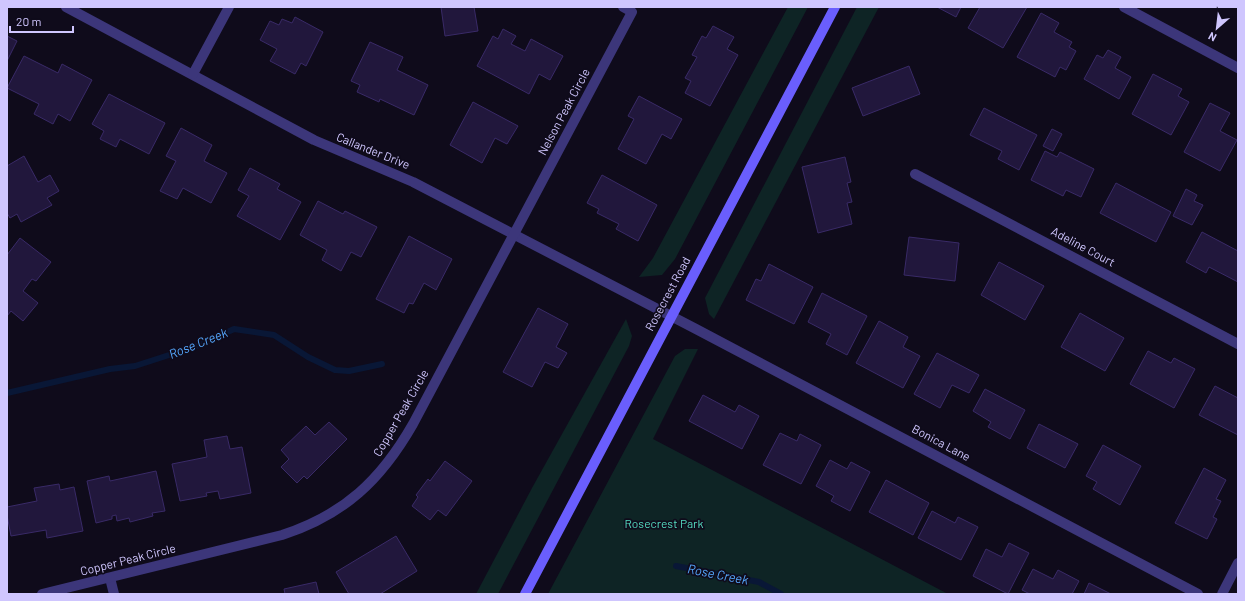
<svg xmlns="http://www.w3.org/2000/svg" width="1245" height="601" viewBox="0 0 1245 601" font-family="Barlow,sans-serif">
<rect width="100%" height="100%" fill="#0f0b1b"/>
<g fill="#0e2425">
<polygon points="788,7 808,7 675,259 662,275 639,277 653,258"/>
<polygon points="857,7 879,7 714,319 709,314 705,298"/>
<polygon points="626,319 632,336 629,346 498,594 476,594 532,488"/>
<polygon points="685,349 698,349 653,439 948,594 548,594 675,356"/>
</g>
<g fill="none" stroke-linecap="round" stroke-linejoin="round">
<g stroke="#091736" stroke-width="6">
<polyline points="7,393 110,369 135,366 200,345 234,329 274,335 308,357 335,370 349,371 382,364"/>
<polyline points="676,566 759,582 781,594"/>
</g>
</g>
<g fill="#21173c" stroke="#392a67">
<polygon points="441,7 474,7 478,31 445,36"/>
<polygon points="937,7 961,7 956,17"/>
<polygon points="980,7 1027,7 1003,48 968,28"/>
<polygon points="1041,13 1059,23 1054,32 1072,42 1069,47 1076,51 1066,70 1060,67 1055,77 1017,57"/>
<polygon points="295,17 323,32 306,66 301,63 295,74 270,61 277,49 260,40 270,21 279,25 282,19 292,23"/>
<polygon points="713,26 734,37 727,49 738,55 710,106 685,93 691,81 685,78 697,57 692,55 702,36 706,38"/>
<polygon points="503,29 516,36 511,44 525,51 531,39 563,56 550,80 539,74 529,94 477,66 493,36 498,39"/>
<polygon points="7,36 17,41 7,61"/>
<polygon points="370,42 403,57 397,70 428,85 414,115 380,99 379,102 357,92 360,85 351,81"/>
<polygon points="1108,50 1121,57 1115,68 1131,77 1119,99 1084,79 1097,55 1103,58"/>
<polygon points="24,56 58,73 62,64 92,80 70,121 58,114 53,124 34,114 39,104 7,88"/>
<polygon points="909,66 920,94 863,116 852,88"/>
<polygon points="1153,74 1182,89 1178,96 1189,102 1171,135 1132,114"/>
<polygon points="109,94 165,123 149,154 120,139 116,147 100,139 104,131 92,124"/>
<polygon points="639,96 682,119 671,139 662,134 646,164 618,149 634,119 628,116"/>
<polygon points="473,102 518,126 507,144 495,138 482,163 450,145"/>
<polygon points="1210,103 1230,113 1220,131 1237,140 1220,171 1184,152"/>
<polygon points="984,108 1037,135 1019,170 998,159 1002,151 970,135"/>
<polygon points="181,128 212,145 204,161 227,173 211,203 183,188 177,199 160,191 176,161 166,156"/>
<polygon points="1052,129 1062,134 1053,151 1043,146"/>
<polygon points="1045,151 1057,157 1060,152 1094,169 1081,197 1066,190 1063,196 1031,180"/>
<polygon points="24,156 38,182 50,175 59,191 47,198 52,205 21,222 17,214 10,218 7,213 7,166"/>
<polygon points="845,157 851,182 847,183 852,202 847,203 852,224 818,233 802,167"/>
<polygon points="250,168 280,184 277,189 301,202 280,240 237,216 249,196 238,190"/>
<polygon points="602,175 657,205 638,241 616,229 619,224 597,213 599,209 587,203"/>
<polygon points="1116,183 1171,212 1156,242 1100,213"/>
<polygon points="1186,189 1197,195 1194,201 1203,205 1192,225 1173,216"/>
<polygon points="318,201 343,214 345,211 377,227 361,257 351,252 341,271 322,260 327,250 300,235"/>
<polygon points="1202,232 1238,251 1238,282 1209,267 1206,273 1186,262"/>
<polygon points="409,236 452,259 436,290 424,283 413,304 409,303 404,313 376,299"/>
<polygon points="909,237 959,243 955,281 904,275"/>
<polygon points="20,238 51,262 36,281 32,279 23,291 38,303 23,321 11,311 7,316 7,255"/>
<polygon points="999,262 1044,286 1025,320 981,295"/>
<polygon points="769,264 813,287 794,324 746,300 756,279 761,281"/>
<polygon points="822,293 867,316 847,355 826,344 831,334 808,322"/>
<polygon points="538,308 568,324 556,347 567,353 558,368 545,362 532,387 503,372"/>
<polygon points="1080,313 1124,338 1105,371 1061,347"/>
<polygon points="879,321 908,337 903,347 920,356 903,388 856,363"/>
<polygon points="1148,351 1171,363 1174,358 1195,369 1174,408 1130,384"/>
<polygon points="937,353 979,375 969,393 952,385 940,408 914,394"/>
<polygon points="1215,386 1238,398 1238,435 1199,415"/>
<polygon points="985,389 1025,410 1010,439 988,427 991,422 973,411"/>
<polygon points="703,395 735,412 739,405 759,416 742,449 689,421"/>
<polygon points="329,422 347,439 307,479 304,476 297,483 281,467 289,459 281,450 306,426 315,435"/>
<polygon points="1039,424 1078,444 1065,468 1027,448"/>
<polygon points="780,433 797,441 800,434 821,445 801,484 763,465"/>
<polygon points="227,436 230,449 242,447 251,493 220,499 218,491 206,493 207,496 180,501 172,464 207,457 204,440"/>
<polygon points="1103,445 1141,466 1120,505 1093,489 1097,482 1086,476"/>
<polygon points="830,460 847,469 851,462 870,472 850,511 831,501 834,496 816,486"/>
<polygon points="445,461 472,481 446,516 438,510 430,520 412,506 418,497 416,495 428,479 430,481"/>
<polygon points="1204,468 1226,480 1216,499 1221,501 1213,517 1217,519 1207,539 1175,523"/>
<polygon points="156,471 165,511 152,513 153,516 130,522 129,518 117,521 116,515 112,516 112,519 96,523 87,481 109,476 110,481"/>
<polygon points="886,480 929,503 913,535 869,512"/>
<polygon points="59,484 60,490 74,487 83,531 47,538 46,530 11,536 7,515 7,507 37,501 34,488"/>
<polygon points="932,511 955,523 958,517 978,527 961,560 918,538"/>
<polygon points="396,536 417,571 380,594 349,594 336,572"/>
<polygon points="1009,543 1029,553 1008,594 973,576 986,549 1002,557"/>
<polygon points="1033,569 1053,579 1058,570 1079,581 1072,594 1030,594 1022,590"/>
<polygon points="316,582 319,594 285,594 284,589"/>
<polygon points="1089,583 1111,594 1084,594"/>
</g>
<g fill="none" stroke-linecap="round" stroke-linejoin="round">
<g stroke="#3c367a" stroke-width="10">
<polyline points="66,7 314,140 413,182 696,329 1198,594"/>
<polyline points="1124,7 1238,68"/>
<polyline points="193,74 229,7"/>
<polyline points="915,174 1238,344"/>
<polyline points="110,578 114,594"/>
<path d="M42 594 282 535C344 515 381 480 413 424L632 12 623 7"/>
<polyline points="1222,594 1238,563"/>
</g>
<polyline stroke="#6a5efd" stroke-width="10" points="525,594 835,7"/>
</g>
<g text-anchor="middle" stroke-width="3.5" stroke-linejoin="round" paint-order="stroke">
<g font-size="12" fill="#cfc6fe" stroke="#0f0b1b">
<text transform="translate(564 112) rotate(-62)" y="4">Nelson Peak Circle</text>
<text transform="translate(373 151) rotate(22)" y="4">Callander Drive</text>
<text transform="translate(1083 247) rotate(28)" y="4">Adeline Court</text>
<text transform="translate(668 294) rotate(-62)" y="4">Rosecrest Road</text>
<text transform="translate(401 413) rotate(-60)" y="4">Copper Peak Circle</text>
<text transform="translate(941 443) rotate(28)" y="4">Bonica Lane</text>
<text transform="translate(128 560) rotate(-14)" y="4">Copper Peak Circle</text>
</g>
<g font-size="12" fill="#54dcc1" stroke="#0f0b1b">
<text x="664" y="528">Rosecrest Park</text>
</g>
<g font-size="13" font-style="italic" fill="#55a7fd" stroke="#0f0b1b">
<text transform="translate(198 343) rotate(-22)" y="5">Rose Creek</text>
<text transform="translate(718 574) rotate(11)" y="5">Rose Creek</text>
</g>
</g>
<rect width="1245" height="601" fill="none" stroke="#cfc6fe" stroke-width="16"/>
<g transform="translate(1217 28) rotate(208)" stroke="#0f0b1b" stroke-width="3" paint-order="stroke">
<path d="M0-3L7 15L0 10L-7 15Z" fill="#cfc6fe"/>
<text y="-6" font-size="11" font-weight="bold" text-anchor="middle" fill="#cfc6fe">N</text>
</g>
<path d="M10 26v6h63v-6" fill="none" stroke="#cfc6fe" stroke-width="2"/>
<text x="16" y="26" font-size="12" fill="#cfc6fe" stroke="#0f0b1b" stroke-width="3" paint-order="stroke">20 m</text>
</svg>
